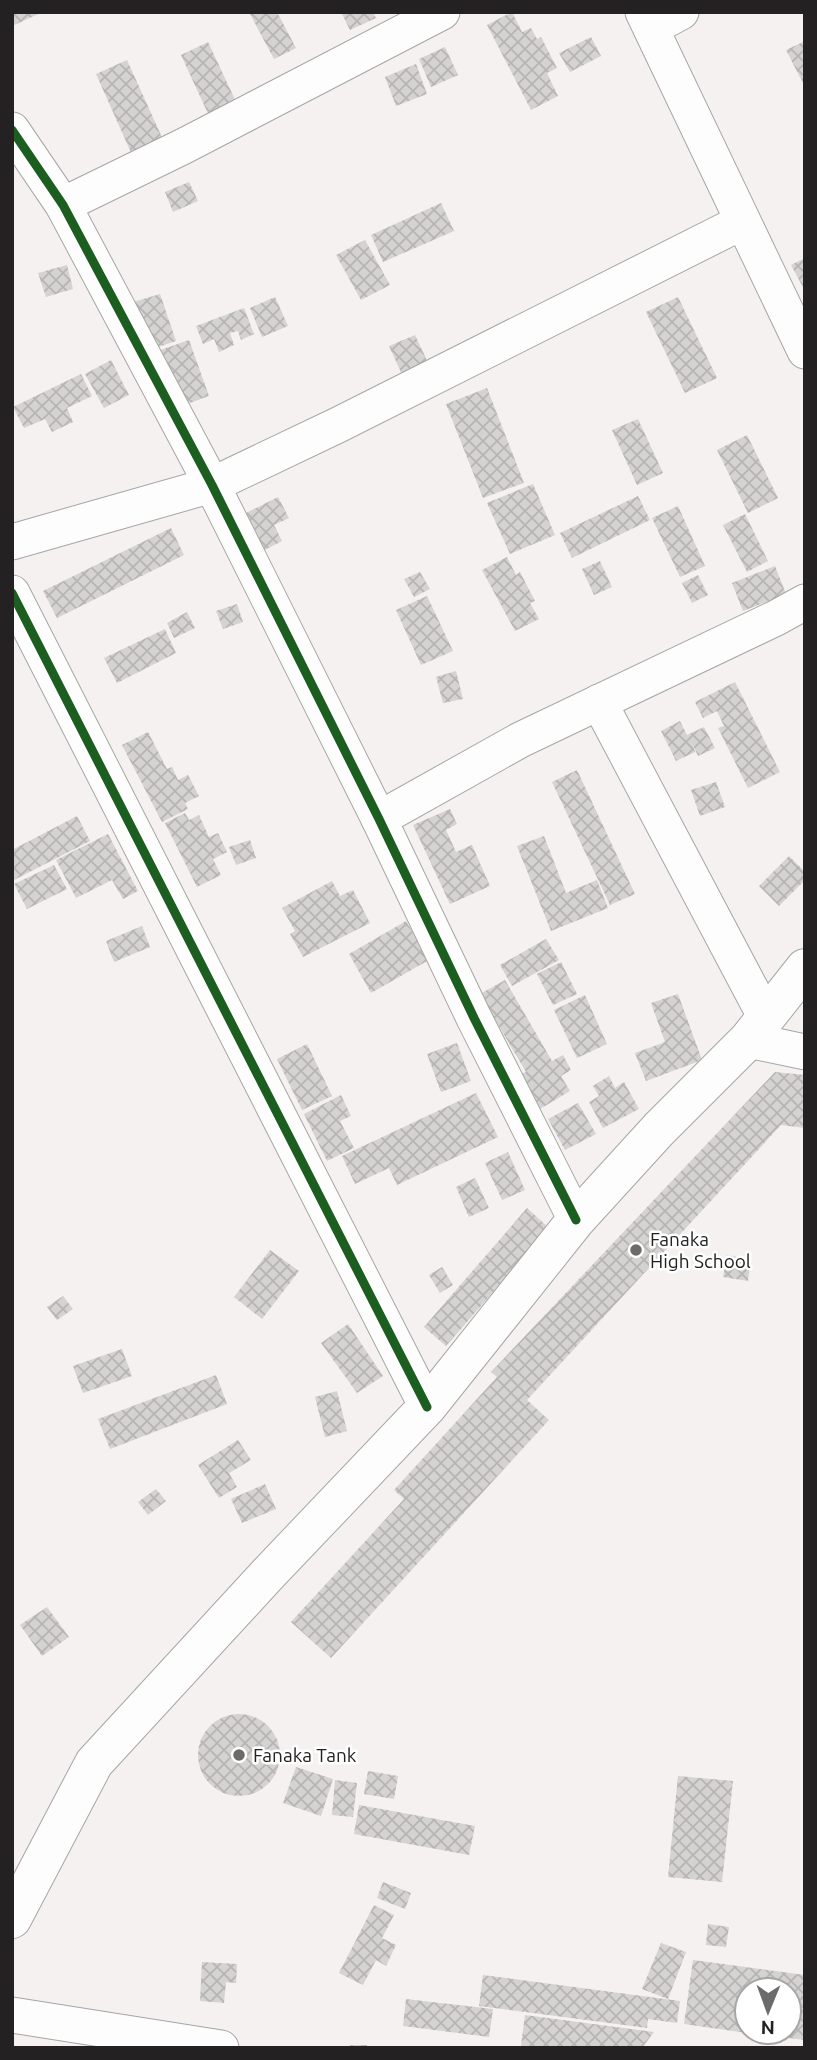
<svg xmlns="http://www.w3.org/2000/svg" width="817" height="2060" viewBox="0 0 817 2060" font-family="Ubuntu,sans-serif">
<defs>
<pattern id="building-cross-hatch" width="8" height="8" patternUnits="userSpaceOnUse" patternTransform="scale(1.75)"><rect width="8" height="8" fill="#d5d2d2"/><path d="M0 0l8 8M0 8l8-8" fill="none" stroke="#b7b4b4"/></pattern>
</defs>
<rect width="100%" height="100%" fill="#f5f1f1"/>
<g fill="url(#building-cross-hatch)">
<polygon points="12,12 43,12 12,26"/>
<polygon points="249,12 277,12 296,48 274,59"/>
<polygon points="341,12 373,12 376,18 350,30"/>
<polygon points="512,12 522,32 531,28 537,39 541,37 557,68 547,73 558,96 531,110 487,25"/>
<polygon points="591,37 601,56 570,72 559,53"/>
<polygon points="805,41 805,87 786,50"/>
<polygon points="208,42 238,106 210,118 181,55"/>
<polygon points="445,47 458,75 431,87 419,59"/>
<polygon points="127,60 165,144 133,157 96,74"/>
<polygon points="416,64 427,94 396,106 385,77"/>
<polygon points="189,182 198,201 173,212 165,192"/>
<polygon points="441,203 454,231 383,262 371,235"/>
<polygon points="365,240 390,285 361,300 336,255"/>
<polygon points="805,258 805,291 791,265"/>
<polygon points="67,265 73,289 46,297 38,273"/>
<polygon points="160,294 176,341 146,351 130,303"/>
<polygon points="275,297 288,326 262,337 250,308"/>
<polygon points="678,297 717,378 685,393 646,312"/>
<polygon points="244,308 254,334 241,340 238,331 230,333 234,345 219,352 214,339 203,344 196,326"/>
<polygon points="415,335 430,367 404,379 389,346"/>
<polygon points="189,340 209,396 176,408 155,352"/>
<polygon points="111,360 129,395 104,408 85,374"/>
<polygon points="81,374 92,396 67,408 73,422 52,432 45,419 24,428 13,407"/>
<polygon points="487,388 524,483 483,498 446,404"/>
<polygon points="638,419 663,473 637,485 612,430"/>
<polygon points="747,435 778,498 748,513 717,450"/>
<polygon points="533,484 555,535 510,554 487,503"/>
<polygon points="638,496 650,520 572,558 560,533"/>
<polygon points="278,497 289,518 274,525 282,541 263,551 244,514"/>
<polygon points="678,506 705,566 680,577 652,518"/>
<polygon points="745,514 768,561 747,572 723,525"/>
<polygon points="171,528 184,555 57,618 43,591"/>
<polygon points="507,557 516,575 520,572 535,601 530,603 539,619 515,631 482,570"/>
<polygon points="600,561 612,587 594,595 582,569"/>
<polygon points="775,566 786,594 743,611 732,583"/>
<polygon points="420,572 430,589 414,597 404,579"/>
<polygon points="698,575 708,595 692,603 682,583"/>
<polygon points="427,596 453,651 421,665 396,610"/>
<polygon points="237,604 243,622 223,629 216,611"/>
<polygon points="187,612 195,628 174,638 167,623"/>
<polygon points="165,629 176,653 117,683 104,658"/>
<polygon points="456,671 463,699 443,703 436,677"/>
<polygon points="735,682 780,772 748,788 718,728 724,726 717,711 703,718 695,702"/>
<polygon points="680,721 687,735 704,727 715,748 698,756 692,743 695,752 676,761 661,731"/>
<polygon points="148,732 167,769 172,767 178,780 188,775 199,796 185,803 188,809 162,822 122,745"/>
<polygon points="577,770 635,894 610,905 552,782"/>
<polygon points="716,782 725,807 700,816 691,790"/>
<polygon points="450,809 457,824 446,830 456,852 472,845 490,886 450,904 413,825"/>
<polygon points="185,813 189,820 199,815 209,837 218,833 227,852 213,859 221,875 197,887 165,823"/>
<polygon points="77,816 90,841 12,881 12,850"/>
<polygon points="108,834 138,891 123,899 112,880 76,898 56,860"/>
<polygon points="544,836 566,893 597,880 608,908 551,931 517,846"/>
<polygon points="250,840 256,858 236,865 229,847"/>
<polygon points="789,856 805,872 805,880 779,906 759,886"/>
<polygon points="54,865 67,889 27,909 14,884"/>
<polygon points="332,881 340,896 353,890 370,923 303,957 290,934 295,931 282,908"/>
<polygon points="406,921 429,960 371,993 349,954"/>
<polygon points="142,926 150,947 114,962 106,941"/>
<polygon points="546,939 559,960 512,986 500,965"/>
<polygon points="561,962 577,994 553,1005 537,974"/>
<polygon points="505,980 552,1061 563,1055 571,1070 561,1076 570,1091 540,1109 520,1075 526,1072 480,994"/>
<polygon points="678,994 702,1060 646,1081 635,1053 665,1042 651,1003"/>
<polygon points="585,995 607,1044 577,1058 554,1010"/>
<polygon points="457,1043 471,1081 441,1092 427,1054"/>
<polygon points="307,1044 332,1096 302,1110 277,1059"/>
<polygon points="775,1072 805,1075 805,1128 781,1125 527,1400 549,1420 331,1658 291,1622 404,1499 394,1490 497,1377 491,1372"/>
<polygon points="609,1076 615,1088 624,1082 639,1109 603,1128 589,1102 599,1096 593,1086"/>
<polygon points="476,1093 498,1137 397,1185 389,1168 355,1184 342,1156"/>
<polygon points="341,1095 351,1116 340,1121 354,1148 327,1161 304,1114"/>
<polygon points="578,1103 596,1134 565,1150 548,1119"/>
<polygon points="508,1152 525,1190 502,1200 485,1163"/>
<polygon points="475,1178 489,1208 469,1217 456,1187"/>
<polygon points="527,1208 549,1228 446,1346 424,1327"/>
<polygon points="270,1250 299,1271 262,1319 234,1297"/>
<polygon points="727,1255 751,1259 748,1281 723,1277"/>
<polygon points="442,1267 453,1285 440,1293 429,1275"/>
<polygon points="63,1296 73,1309 57,1320 47,1307"/>
<polygon points="348,1324 383,1376 357,1393 321,1343"/>
<polygon points="122,1349 132,1376 83,1393 73,1366"/>
<polygon points="216,1375 227,1404 110,1449 98,1419"/>
<polygon points="337,1391 347,1431 325,1437 315,1397"/>
<polygon points="238,1440 251,1460 229,1473 237,1487 219,1498 198,1465"/>
<polygon points="265,1484 276,1509 242,1523 231,1499"/>
<polygon points="156,1489 166,1501 148,1515 138,1502"/>
<polygon points="47,1607 69,1637 42,1656 20,1625"/>
<circle cx="239" cy="1755" r="41"/>
<polygon points="296,1767 333,1779 321,1816 283,1803"/>
<polygon points="368,1771 398,1776 394,1799 364,1794"/>
<polygon points="678,1776 733,1781 722,1882 668,1877"/>
<polygon points="335,1780 357,1783 353,1817 332,1815"/>
<polygon points="359,1805 475,1826 469,1855 354,1834"/>
<polygon points="383,1882 411,1893 405,1909 377,1898"/>
<polygon points="374,1905 394,1915 382,1938 396,1945 386,1966 376,1960 363,1985 339,1973"/>
<polygon points="708,1924 729,1927 726,1947 706,1945"/>
<polygon points="661,1943 686,1952 668,1999 642,1989"/>
<polygon points="693,1960 805,1975 805,2040 756,2034 789,2032 789,1990 747,1990 747,2033 684,2024"/>
<polygon points="202,1962 237,1964 236,1983 226,1982 224,2003 200,2001"/>
<polygon points="483,1975 680,2001 677,2023 648,2019 647,2028 479,2006"/>
<polygon points="406,1999 493,2009 489,2037 403,2026"/>
<polygon points="525,2015 654,2032 642,2048 521,2046"/>
<rect x="350" y="2045" width="17" height="3"/>
</g>
<g fill="none" stroke-linecap="round" stroke-linejoin="round">
<defs>
<g id="minor">
<polyline points="643,12 805,351"/>
<polyline points="651,28 681,12"/>
<polyline points="12,130 63,205 212,485 379,819 474,1018 576,1220"/>
<polyline points="63,205 184,146 442,12"/>
<polyline points="12,542 212,485 338,425 742,222"/>
<polyline points="12,593 427,1407"/>
<polyline points="599,702 766,1018"/>
<polyline points="379,819 520,740 776,618 805,602"/>
<polyline points="748,1040 805,1052"/>
<polyline points="12,2015 221,2048"/>
</g>
<polyline id="secondary" points="12,1919 94,1763 268,1574 427,1407 576,1220 659,1129 748,1040 805,968"/>
</defs>
<use href="#minor" stroke="#a8a5a5" stroke-width="37"/>
<use href="#secondary" stroke="#a8a5a5" stroke-width="40"/>
<use href="#minor" stroke="#fefdfd" stroke-width="35"/>
<use href="#secondary" stroke="#fefdfd" stroke-width="38"/>
<defs>
<g id="cycleway">
<polyline points="12,130 63,205 212,485 379,819 474,1018 576,1220"/>
<polyline points="12,593 427,1407"/>
</g>
</defs>
<use href="#cycleway" stroke="#fff" stroke-width="13"/>
<use href="#cycleway" stroke="#1b5e20" stroke-width="9"/>
</g>
<g fill="#6c6a6a" stroke="#fff" stroke-width="2.5">
<circle cx="636" cy="1250" r="7"/>
<circle cx="239" cy="1755" r="7"/>
</g>
<g text-anchor="middle" stroke-width="5" stroke-linejoin="round" paint-order="stroke">
<g font-size="19" fill="#232121" stroke="#fff" text-anchor="start">
<text x="650" y="1246">Fanaka<tspan x="650" dy="22">High School</tspan></text>
<text x="253" y="1762">Fanaka Tank</text>
</g>
</g>
<rect width="817" height="2060" fill="none" stroke="#232121" stroke-width="28"/>
<g transform="translate(768 2011) rotate(181)"><circle r="33" fill="#ffffff" stroke="#a7a6a6" stroke-width="2"/>
<path d="M0-5L12 26L0 18L-12 26Z" fill="#6c6a6a"/>
<text y="-10" font-size="19" font-weight="bold" text-anchor="middle" fill="#232121">N</text>
</g>
</svg>
